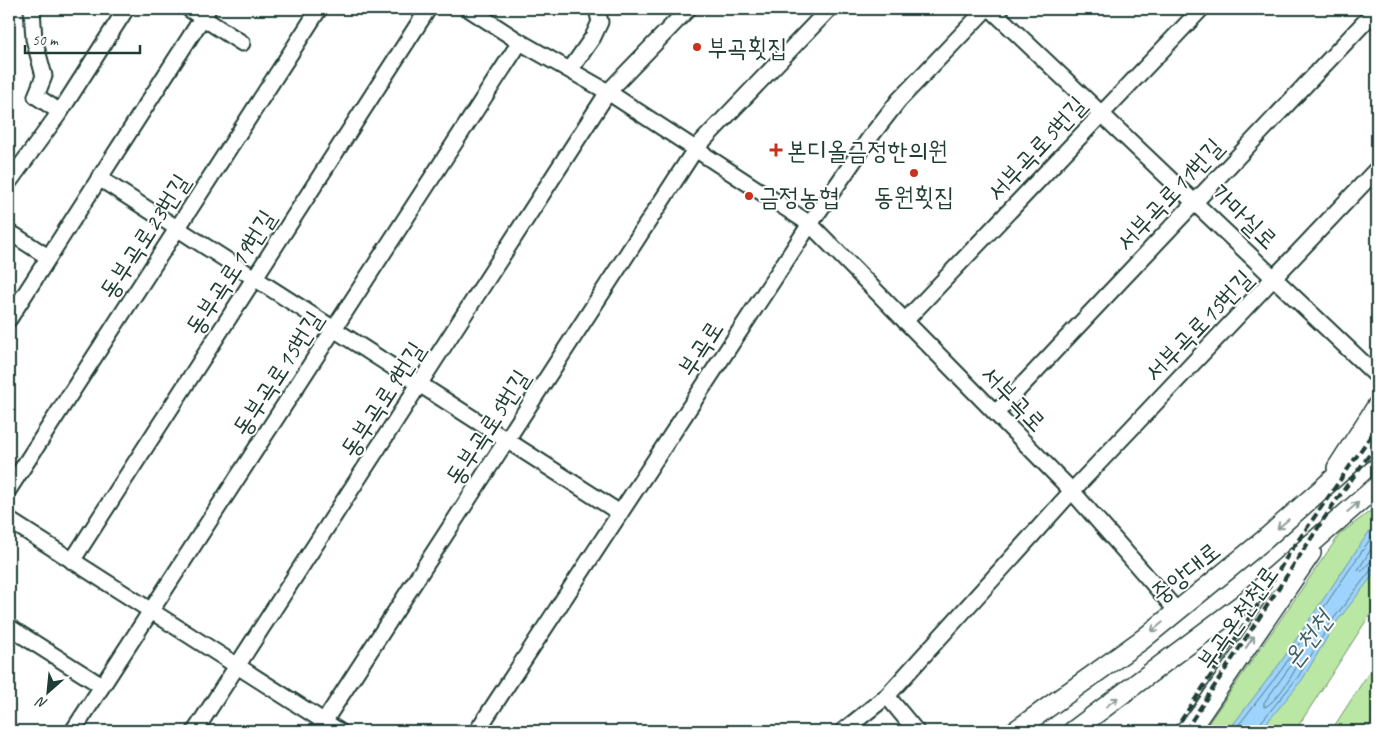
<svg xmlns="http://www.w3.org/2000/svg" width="1386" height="740" viewBox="0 0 1386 740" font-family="Caveat,'Poor Story',sans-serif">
<rect width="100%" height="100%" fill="#fff"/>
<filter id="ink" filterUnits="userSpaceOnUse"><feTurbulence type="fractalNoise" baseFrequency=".02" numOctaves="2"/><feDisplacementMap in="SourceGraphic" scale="10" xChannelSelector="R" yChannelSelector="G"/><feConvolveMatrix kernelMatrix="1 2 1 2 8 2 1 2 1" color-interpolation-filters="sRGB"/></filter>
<g filter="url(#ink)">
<g fill="#bbe7a4" stroke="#6d926c">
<polygon points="1377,506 1377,604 1295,731 1203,731 1340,534"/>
<polygon points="1377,660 1377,714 1366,731 1331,731"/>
</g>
<polygon fill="#9dd3fc" stroke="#6b97ac" points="1377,520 1377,570 1335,624 1302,680 1260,731 1228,731 1278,666"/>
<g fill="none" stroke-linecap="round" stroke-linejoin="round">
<g stroke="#517984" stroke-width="1">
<polyline points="1377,540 1358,570 1362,571 1369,563 1377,561"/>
<path d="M1294 662 1298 664C1293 675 1275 704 1264 707V703Z"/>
<polyline points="1234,731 1282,669 1377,529"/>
<polyline points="1257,731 1258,726 1298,677 1331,622 1371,570 1377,568"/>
</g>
<defs>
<g id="minor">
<polyline points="32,9 34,39 44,76 36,96 60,112"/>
<polyline points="189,9 242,43"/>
<polyline points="469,9 520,42 608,92 810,224 1072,491 1177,611"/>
<polyline points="991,9 1377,376"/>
<polyline points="570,70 593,37 600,22 597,9"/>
<polyline points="99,178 620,513"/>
<polyline points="9,182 60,112 126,9"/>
<polyline points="9,234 14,235 48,257"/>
<polyline points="9,319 208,9"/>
<polyline points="905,321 1201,9"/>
<polyline points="996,413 1377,9"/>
<polyline points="9,489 319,9"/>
<polyline points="9,520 339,731"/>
<polyline points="72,561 428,9"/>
<polyline points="9,627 102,686"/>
<polyline points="887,696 916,731"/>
<polyline points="73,731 520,42"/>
<polyline points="195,731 608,92 688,9"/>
<polyline points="318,731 696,148 829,9"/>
<polyline points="477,731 810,224 871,136 899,100 986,9"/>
<polyline points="843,731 887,696 1072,491 1377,169"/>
</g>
<g id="major">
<polyline points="1337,468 1377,406"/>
<polyline points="1015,731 1143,639 1264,540 1377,440"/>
<polyline points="1073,731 1245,602 1377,486"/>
<polyline points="1185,731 1198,718 1311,553"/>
</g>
</defs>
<use href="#minor" stroke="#1f3d34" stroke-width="19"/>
<use href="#major" stroke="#1f3d34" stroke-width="22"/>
<use href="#minor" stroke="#fff" stroke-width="15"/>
<use href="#major" stroke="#fff" stroke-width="19"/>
<g stroke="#1f3d34" stroke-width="4" stroke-dasharray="8 4" stroke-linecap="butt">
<polyline points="1174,731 1261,600 1288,555 1377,427"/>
<polyline points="1185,731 1333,505 1377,444"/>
</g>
</g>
<defs><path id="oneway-shaft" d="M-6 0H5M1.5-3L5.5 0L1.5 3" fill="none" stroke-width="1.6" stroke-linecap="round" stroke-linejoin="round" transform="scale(1.25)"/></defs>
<g stroke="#8f9e9a">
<use href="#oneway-shaft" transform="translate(1353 507) rotate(-41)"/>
<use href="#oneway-shaft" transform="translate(1283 524) rotate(140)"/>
<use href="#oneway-shaft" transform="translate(1157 627) rotate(141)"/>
<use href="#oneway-shaft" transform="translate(1250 642) rotate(-55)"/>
<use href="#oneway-shaft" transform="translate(1112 702) rotate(-37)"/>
</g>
</g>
<g fill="#c8321e" stroke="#fff" stroke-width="2">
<circle cx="697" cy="47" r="5"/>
<path d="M773.5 142.5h5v5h5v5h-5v5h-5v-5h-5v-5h5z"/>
<circle cx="914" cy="173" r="5"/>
<circle cx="749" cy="196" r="5"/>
</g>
<g text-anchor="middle" stroke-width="4" stroke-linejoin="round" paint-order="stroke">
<g font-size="25" fill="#1f3d34" stroke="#fff" text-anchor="start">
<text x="707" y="56">부곡횟집</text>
<text x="787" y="159">본디올금정한의원</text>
<text x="759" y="205">금정농협</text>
<text x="914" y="205" text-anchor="middle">동원횟집</text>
</g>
<g font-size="25" fill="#1f3d34" stroke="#fff">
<text transform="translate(1036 148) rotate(-47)" y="9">서부곡로5번길</text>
<text transform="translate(1169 194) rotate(-47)" y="9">서부곡로11번길</text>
<text transform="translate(1245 216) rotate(44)" y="9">가마실로</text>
<text transform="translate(144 236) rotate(-57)" y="9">동부곡로23번길</text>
<text transform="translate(230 272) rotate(-57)" y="9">동부곡로19번길</text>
<text transform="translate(1198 325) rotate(-46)" y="9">서부곡로15번길</text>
<text transform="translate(700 348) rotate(-57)" y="9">부곡로</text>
<text transform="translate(277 373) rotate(-57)" y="9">동부곡로15번길</text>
<text transform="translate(1014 398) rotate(46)" y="9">서부곡로</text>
<text transform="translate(382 399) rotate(-57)" y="9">동부곡로9번길</text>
<text transform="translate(487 427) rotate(-57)" y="9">동부곡로5번길</text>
<text transform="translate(1185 572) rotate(-39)" y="9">중앙대로</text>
<text transform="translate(1237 617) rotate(-55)" y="9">부곡온천천로</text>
</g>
<g font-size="26" font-style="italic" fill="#3e6266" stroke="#fff">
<text transform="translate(1307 639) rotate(-53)" y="9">온천천</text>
</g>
</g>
<rect width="1386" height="740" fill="none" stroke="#fff" stroke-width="30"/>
<rect x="15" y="15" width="1356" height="710" fill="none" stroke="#1f3d34" stroke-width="2" filter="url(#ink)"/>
<g transform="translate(48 692) rotate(207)" stroke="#ffffff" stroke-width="4" paint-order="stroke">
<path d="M0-4L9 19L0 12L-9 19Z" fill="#1f3d34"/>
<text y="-8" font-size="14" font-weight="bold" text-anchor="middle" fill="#1f3d34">N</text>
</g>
<path d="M25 45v8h115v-8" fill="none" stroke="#1f3d34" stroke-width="2.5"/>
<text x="32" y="45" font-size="15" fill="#1f3d34" stroke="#ffffff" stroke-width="4" paint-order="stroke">50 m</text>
</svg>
